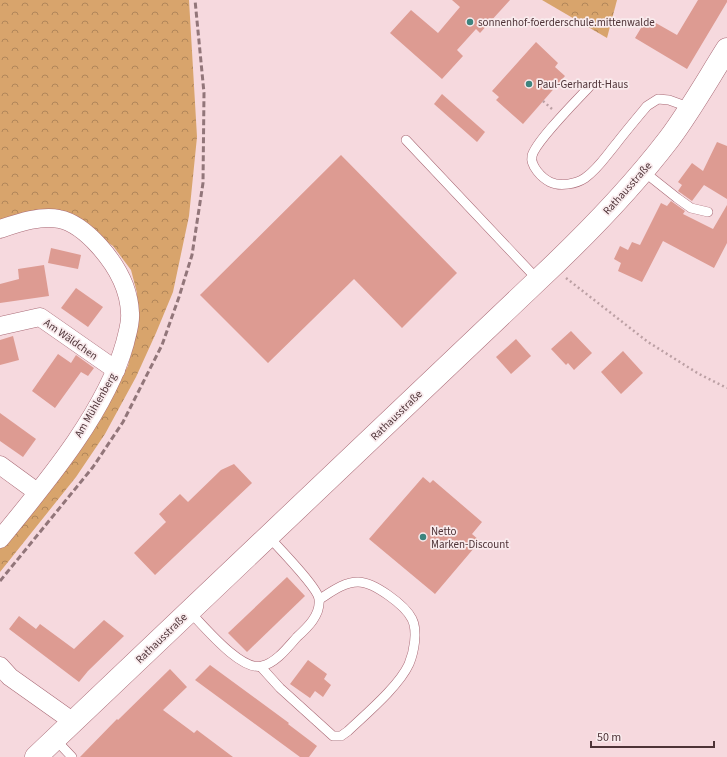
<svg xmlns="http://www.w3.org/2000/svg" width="727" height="757" viewBox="0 0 727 757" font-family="'Source Sans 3',sans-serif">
<defs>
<pattern id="forest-crowns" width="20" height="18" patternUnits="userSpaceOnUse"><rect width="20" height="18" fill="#d8a46c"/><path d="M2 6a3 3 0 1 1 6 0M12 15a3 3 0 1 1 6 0" fill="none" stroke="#b1865a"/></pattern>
</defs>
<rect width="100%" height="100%" fill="#f6d9de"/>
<g fill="url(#forest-crowns)">
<polygon points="0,0 189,0 197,137 189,216 173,292 156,333 136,377 105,434 76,477 0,572 0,549 80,449 128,366 136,328 137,293 131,270 113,246 78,223 0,224"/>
<polygon points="542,0 617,0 607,38"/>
</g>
<g fill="#dd9b92">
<polygon points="452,0 510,0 480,33 476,29 457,50 463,56 442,79 390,33 411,10 438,33 460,7"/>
<polygon points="698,0 727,0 727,2 687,69 635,38 647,18 677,35"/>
<polygon points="536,42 558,63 555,67 565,76 523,124 496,100 499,97 492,91"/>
<polygon points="442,94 485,132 477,142 434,104"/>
<polygon points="717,142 727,146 727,199 704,185 692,201 678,191 682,185 678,182 692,163 703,171"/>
<polygon points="341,155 457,273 402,328 354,279 268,363 200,295"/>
<polygon points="671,201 685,211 683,214 713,229 727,205 727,243 714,268 663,241 642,282 618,271 621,263 614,259 620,246 628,250 632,242 640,245 661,203 667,206"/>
<polygon points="51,248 81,255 78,269 48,263"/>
<polygon points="44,265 49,296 0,303 0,284 19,279 18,269"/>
<polygon points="76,288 103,307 88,327 61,308"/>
<polygon points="571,331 592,353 574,370 568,363 566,365 551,349"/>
<polygon points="13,336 19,360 0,365 0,340"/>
<polygon points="516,339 531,356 511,374 496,357"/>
<polygon points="623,351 643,373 621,394 601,372"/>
<polygon points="58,354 71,363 76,355 94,368 88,376 81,372 55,408 32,391"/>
<polygon points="0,413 36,439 23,457 0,441"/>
<polygon points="234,464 252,483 155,575 134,553 166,522 159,514 180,494 188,502 221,470"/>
<polygon points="423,477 430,483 433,480 482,522 472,534 480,541 435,594 369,539"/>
<polygon points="287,577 305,596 247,652 228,633"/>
<polygon points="19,616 36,629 40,624 74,649 104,620 124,636 88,671 79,682 9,629"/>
<polygon points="308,660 327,674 324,679 331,685 323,697 315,691 310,698 290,684"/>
<polygon points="210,665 289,723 288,724 317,746 309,757 300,757 195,680"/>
<polygon points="170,669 187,687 163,710 194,733 197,730 233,757 80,757 117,719 118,720"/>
</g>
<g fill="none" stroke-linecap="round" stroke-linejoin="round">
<defs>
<g id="lane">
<path d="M590 86C578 99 535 142 532 156 530 166 542 178 550 182 560 187 576 184 585 178 598 169 606 156 616 144 626 131 637 118 647 106L658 99 669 100 691 108"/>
<polyline points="406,140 538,280"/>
<polyline points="643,171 677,198 691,208 708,212"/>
<path d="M189 611C203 625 241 672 262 666 276 663 288 647 297 637 307 628 321 615 319 599 318 588 278 547 268 536"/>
<path d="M261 667 280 688 333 736H341L348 731C367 713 399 686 409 664 414 652 418 631 412 619 405 605 374 582 358 582 344 582 331 592 320 599"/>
<polyline points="55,739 72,757"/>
</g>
<g id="street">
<path d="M0 229C18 223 41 215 59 219 75 222 89 235 99 246 116 265 129 287 130 313 131 323 127 334 125 343 106 412 45 484 0 539"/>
<polyline points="0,326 40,317 116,370"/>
<polyline points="0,465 37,492"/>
<polyline points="0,666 10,677 65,716 72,723"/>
</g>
<path id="secondary" d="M36 757 538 280C585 236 630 190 669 139 690 111 708 79 727 49"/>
</defs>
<use href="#lane" stroke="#a96a76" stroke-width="10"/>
<use href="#street" stroke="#a96a76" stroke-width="19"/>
<use href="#secondary" stroke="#a96a76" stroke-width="23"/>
<g stroke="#bca0a4" stroke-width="2.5" stroke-dasharray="2 3" stroke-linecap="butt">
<polyline points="543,101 552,109"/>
<polyline points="566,278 648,342 699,374 727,388"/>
</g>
<use href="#lane" stroke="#fff" stroke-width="9"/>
<use href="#street" stroke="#fff" stroke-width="18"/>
<use href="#secondary" stroke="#fff" stroke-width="22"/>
<polyline stroke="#92767a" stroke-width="3" stroke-dasharray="6 3" stroke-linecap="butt" points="0,581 93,467 123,422 162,345 179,297 192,255 203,183 204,93 195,0"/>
</g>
<g fill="#3d847e" stroke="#f9ebed" stroke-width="1.5">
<circle cx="470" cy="22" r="4"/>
<circle cx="529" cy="84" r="4"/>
<circle cx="423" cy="537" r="4"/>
</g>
<g text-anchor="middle" stroke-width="3.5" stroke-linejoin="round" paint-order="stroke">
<g font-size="11" fill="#4e3337" stroke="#f9ebed" text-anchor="start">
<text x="478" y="26">sonnenhof-foerderschule.mittenwalde</text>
<text x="537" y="88">Paul-Gerhardt-Haus</text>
<text x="431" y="535">Netto<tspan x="431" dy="13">Marken-Discount</tspan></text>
</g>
<g font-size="11" fill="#4e3337" stroke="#f9ebed">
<text transform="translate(627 188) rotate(-48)" y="4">Rathausstraße</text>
<text transform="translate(71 339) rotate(35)" y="4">Am Wäldchen</text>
<text transform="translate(95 405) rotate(-60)" y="4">Am Mühlenberg</text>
<text transform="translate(396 415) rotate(-44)" y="4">Rathausstraße</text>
<text transform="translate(161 638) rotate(-44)" y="4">Rathausstraße</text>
</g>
</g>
<path d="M591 741v6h123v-6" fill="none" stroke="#4e3337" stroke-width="2"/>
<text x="597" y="741" font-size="12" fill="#4e3337" stroke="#f9ebed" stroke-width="3" paint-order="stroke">50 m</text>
</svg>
